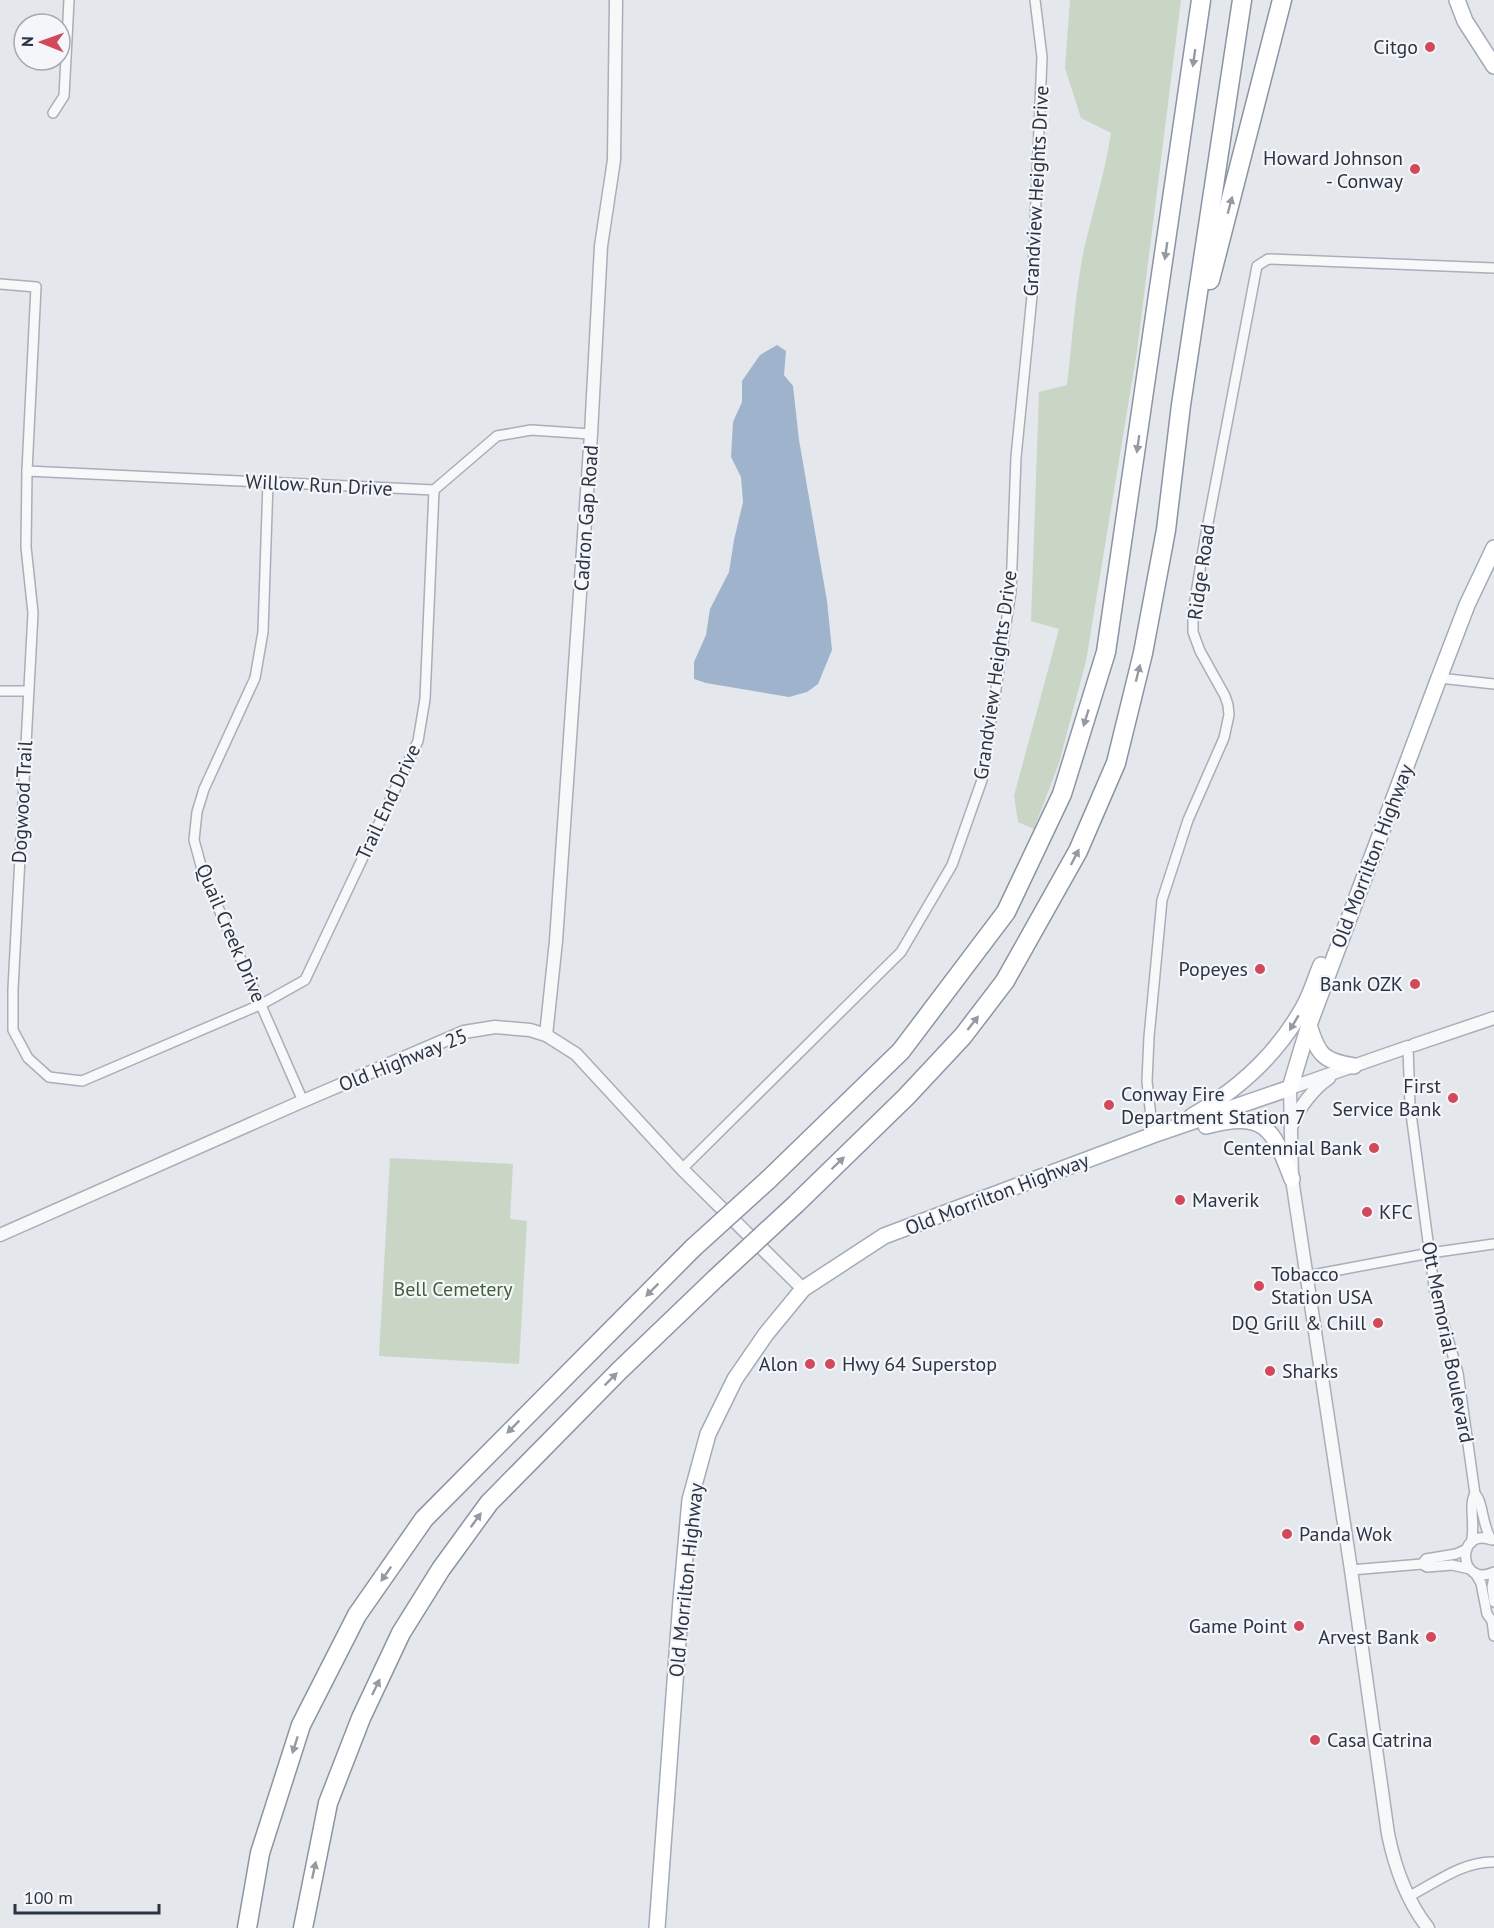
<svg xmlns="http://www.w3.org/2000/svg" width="1494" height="1928" viewBox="0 0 1494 1928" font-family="'PT Sans',sans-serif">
<rect width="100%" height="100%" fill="#e4e7ec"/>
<g fill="#c9d6c5">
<path d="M1070 0H1181L1137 351 1086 661 1059 763 1034 829 1018 822 1014 796 1059 629 1031 621 1039 392 1067 385C1072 342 1075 297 1083 254 1092 213 1105 174 1111 133L1081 118 1065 68Z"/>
<polygon points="390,1158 513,1164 510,1219 527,1221 519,1364 379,1356"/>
</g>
<polygon fill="#9fb4cc" points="777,345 786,351 784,375 793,386 799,440 827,601 832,650 818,684 807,692 789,697 706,683 694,679 694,662 706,635 710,609 729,572 734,540 743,502 741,477 731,457 733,422 742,402 742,381 760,355"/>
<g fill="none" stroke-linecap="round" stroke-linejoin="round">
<defs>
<g id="minor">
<polyline points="53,113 64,96 69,0"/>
<polyline points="0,284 36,287 27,471 26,547 33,613 13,989 13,1030 28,1058 49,1077 82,1081 262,1004 305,980 418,741 425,699 434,490"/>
<polyline points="27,471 434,490 497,436 531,430 591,434"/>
<polyline points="268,482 263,632 255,678 204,789 197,812 194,840 203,873 303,1101"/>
<polyline points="1439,678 1494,684"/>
<polyline points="0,691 27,691"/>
<path d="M1412 1045 1408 1047 1410 1106 1435 1294 1458 1373 1475 1494C1483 1501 1482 1525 1491 1539"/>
<polyline points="1153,1135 1147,1081 1149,1037 1162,900 1188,820 1224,738 1229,715 1228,705 1225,696 1200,651 1193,632 1193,612 1205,539 1257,266 1268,259 1494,268"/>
<polyline points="682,1169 901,952 952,865 982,780 1011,591 1016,457 1032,296 1042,57 1035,0"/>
<polyline points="1307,1276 1430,1253 1494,1244"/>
<path d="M1492 1540C1455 1526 1458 1589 1494 1572"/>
<path d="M1471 1543C1476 1526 1468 1504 1475 1494"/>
<polyline points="1422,1564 1426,1559 1456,1554 1467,1549"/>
<polyline points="1351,1570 1422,1564 1427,1567 1452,1565 1470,1569"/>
<polyline points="1475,1573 1481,1583 1487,1614 1492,1621 1494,1636"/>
<polyline points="1494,1577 1492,1587 1494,1602"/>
<path d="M1408 1897C1435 1883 1463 1861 1494 1862"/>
</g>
<g id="tertiary">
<polyline points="546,1035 556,941 591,434 601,246 614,160 616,0"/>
<polyline points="1414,1045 1494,1018"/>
<path d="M1408 1047 1290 1088 1292 1179 1351 1570 1388 1834C1395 1868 1406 1900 1428 1928"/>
<path d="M1292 1125C1299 1107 1314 1088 1329 1078"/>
<polyline points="0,1235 303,1101 464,1032 495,1027 530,1030 546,1035 576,1054 682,1169 803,1289"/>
</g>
<g id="primary">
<polyline points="1457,0 1465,21 1494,66"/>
<path d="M1309 1025C1318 1055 1323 1061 1354 1066"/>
<path d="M1192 1116C1238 1090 1277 1054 1303 1008 1311 994 1315 979 1321 965"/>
<path d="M1206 1126C1266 1110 1273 1129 1292 1179"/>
<polyline points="657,1928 681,1600 690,1500 708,1434 735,1379 766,1334 803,1289 884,1236 1153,1135 1290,1088 1309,1025 1439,678 1467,605 1494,548"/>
</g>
<g id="motorway">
<polyline points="1210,280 1282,0"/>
<polyline points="768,1180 901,1051 1006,912 1062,794 1106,652 1201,0"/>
<polyline points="796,1204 906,1097 963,1036 1005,981 1078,851 1116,763 1143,653 1166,530 1181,405 1242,0"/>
<polyline points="247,1928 260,1853 301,1725 357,1615 424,1519 693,1248"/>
<polyline points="303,1928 328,1803 361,1718 401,1633 441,1569 489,1503 619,1371 715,1279"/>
</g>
</defs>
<use href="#minor" stroke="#a9aeb7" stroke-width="12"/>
<use href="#tertiary" stroke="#a9aeb7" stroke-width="15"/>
<use href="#primary" stroke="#a3abb8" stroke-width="18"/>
<use href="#motorway" stroke="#8b94a3" stroke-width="21"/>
<use href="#minor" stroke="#f7f8fa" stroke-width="9"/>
<use href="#tertiary" stroke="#f7f8fa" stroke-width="12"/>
<use href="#primary" stroke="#fff" stroke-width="15"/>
<use href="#motorway" stroke="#fff" stroke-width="18"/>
<defs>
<g id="motorway-bridge">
<polyline points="693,1248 768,1180"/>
<polyline points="715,1279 796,1204"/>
</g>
</defs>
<use href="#motorway-bridge" stroke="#8b94a3" stroke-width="21" stroke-linecap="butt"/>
<use href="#motorway-bridge" stroke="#fff" stroke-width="18"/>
</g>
<defs><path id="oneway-solid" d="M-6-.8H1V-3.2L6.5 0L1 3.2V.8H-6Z" transform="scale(1.5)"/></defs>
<g fill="#959aa2">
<use href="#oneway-solid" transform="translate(1194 58) rotate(98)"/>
<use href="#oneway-solid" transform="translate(1230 205) rotate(-75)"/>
<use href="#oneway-solid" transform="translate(1166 251) rotate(98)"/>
<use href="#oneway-solid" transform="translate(1138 444) rotate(98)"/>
<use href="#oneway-solid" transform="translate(1138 673) rotate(-76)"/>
<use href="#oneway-solid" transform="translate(1086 718) rotate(107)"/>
<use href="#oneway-solid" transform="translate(1075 857) rotate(-63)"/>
<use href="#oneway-solid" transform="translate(973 1023) rotate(-52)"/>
<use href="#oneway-solid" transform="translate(1294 1023) rotate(121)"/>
<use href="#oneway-solid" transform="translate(838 1163) rotate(-44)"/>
<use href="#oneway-solid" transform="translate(652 1290) rotate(135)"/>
<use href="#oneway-solid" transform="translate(611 1379) rotate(-45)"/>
<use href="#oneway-solid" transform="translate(513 1427) rotate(135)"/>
<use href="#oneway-solid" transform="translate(476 1520) rotate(-54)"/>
<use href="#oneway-solid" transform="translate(386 1574) rotate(125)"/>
<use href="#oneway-solid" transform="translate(376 1687) rotate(-64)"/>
<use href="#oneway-solid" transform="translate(295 1745) rotate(108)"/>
<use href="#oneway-solid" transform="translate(314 1870) rotate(-78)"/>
</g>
<g fill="#d1495b" stroke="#f4f6f9" stroke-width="2">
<circle cx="1430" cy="47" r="6"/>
<circle cx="1415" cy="169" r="6"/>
<circle cx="1260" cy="969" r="6"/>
<circle cx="1415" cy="984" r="6"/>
<circle cx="1453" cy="1098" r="6"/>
<circle cx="1109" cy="1105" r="6"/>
<circle cx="1374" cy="1148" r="6"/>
<circle cx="1180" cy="1200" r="6"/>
<circle cx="1367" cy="1212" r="6"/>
<circle cx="1259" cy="1286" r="6"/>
<circle cx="1378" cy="1323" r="6"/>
<circle cx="810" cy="1364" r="6"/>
<circle cx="830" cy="1364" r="6"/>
<circle cx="1270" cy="1371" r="6"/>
<circle cx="1287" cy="1534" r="6"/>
<circle cx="1299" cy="1626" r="6"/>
<circle cx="1431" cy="1637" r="6"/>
<circle cx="1315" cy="1740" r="6"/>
</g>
<g text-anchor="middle" stroke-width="4.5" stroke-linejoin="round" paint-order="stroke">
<g font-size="20" fill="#2b3445" stroke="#f4f6f9" text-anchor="end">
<text x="1418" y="54">Citgo</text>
<text x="1403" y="165">Howard Johnson<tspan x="1403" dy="23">- Conway</tspan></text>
<text x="1248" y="976">Popeyes</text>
<text x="1403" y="991">Bank OZK</text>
<text x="1441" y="1093">First<tspan x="1441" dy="23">Service Bank</tspan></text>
<text x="1121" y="1101" text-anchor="start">Conway Fire<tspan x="1121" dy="23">Department Station 7</tspan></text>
<text x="1362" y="1155">Centennial Bank</text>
<text x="1192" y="1207" text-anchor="start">Maverik</text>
<text x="1379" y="1219" text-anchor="start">KFC</text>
<text x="1271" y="1281" text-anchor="start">Tobacco<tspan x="1271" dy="23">Station USA</tspan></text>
<text x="1366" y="1330">DQ Grill &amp; Chill</text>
<text x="798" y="1371">Alon</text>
<text x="842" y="1371" text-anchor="start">Hwy 64 Superstop</text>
<text x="1282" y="1378" text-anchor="start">Sharks</text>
<text x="1299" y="1541" text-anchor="start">Panda Wok</text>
<text x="1287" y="1633">Game Point</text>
<text x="1419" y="1644">Arvest Bank</text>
<text x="1327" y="1747" text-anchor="start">Casa Catrina</text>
</g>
<g font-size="20" fill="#2b3445" stroke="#f4f6f9">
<text transform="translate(1036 191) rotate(-87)" y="7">Grandview Heights Drive</text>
<text transform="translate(319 485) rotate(3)" y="7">Willow Run Drive</text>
<text transform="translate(586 518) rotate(-86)" y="7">Cadron Gap Road</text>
<text transform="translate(1201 572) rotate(-82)" y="7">Ridge Road</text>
<text transform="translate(995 675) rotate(-82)" y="7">Grandview Heights Drive</text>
<text transform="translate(22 802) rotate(-87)" y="7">Dogwood Trail</text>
<text transform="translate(388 802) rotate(-65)" y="7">Trail End Drive</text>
<text transform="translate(1372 856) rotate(-69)" y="7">Old Morrilton Highway</text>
<text transform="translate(231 933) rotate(67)" y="7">Quail Creek Drive</text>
<text transform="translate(403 1060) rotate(-22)" y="7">Old Highway 25</text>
<text transform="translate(997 1194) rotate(-21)" y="7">Old Morrilton Highway</text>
<text transform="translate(1448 1342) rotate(79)" y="7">Ott Memorial Boulevard</text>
<text transform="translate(686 1580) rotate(-84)" y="7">Old Morrilton Highway</text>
</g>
<g font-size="20" fill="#3f6138" stroke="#f4f6f9">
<text x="453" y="1296">Bell Cemetery</text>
</g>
</g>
<g transform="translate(42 42) rotate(271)"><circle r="28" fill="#f4f6f9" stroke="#a4a8b1" stroke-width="1.5"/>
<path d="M0-4.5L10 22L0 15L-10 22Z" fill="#d1495b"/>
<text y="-9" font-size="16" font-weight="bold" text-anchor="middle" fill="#2b3445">N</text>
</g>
<path d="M15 1904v9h144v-9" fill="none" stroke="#2b3445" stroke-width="3"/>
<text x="24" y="1904" font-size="18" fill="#2b3445" stroke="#f4f6f9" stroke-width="4.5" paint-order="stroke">100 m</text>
</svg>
